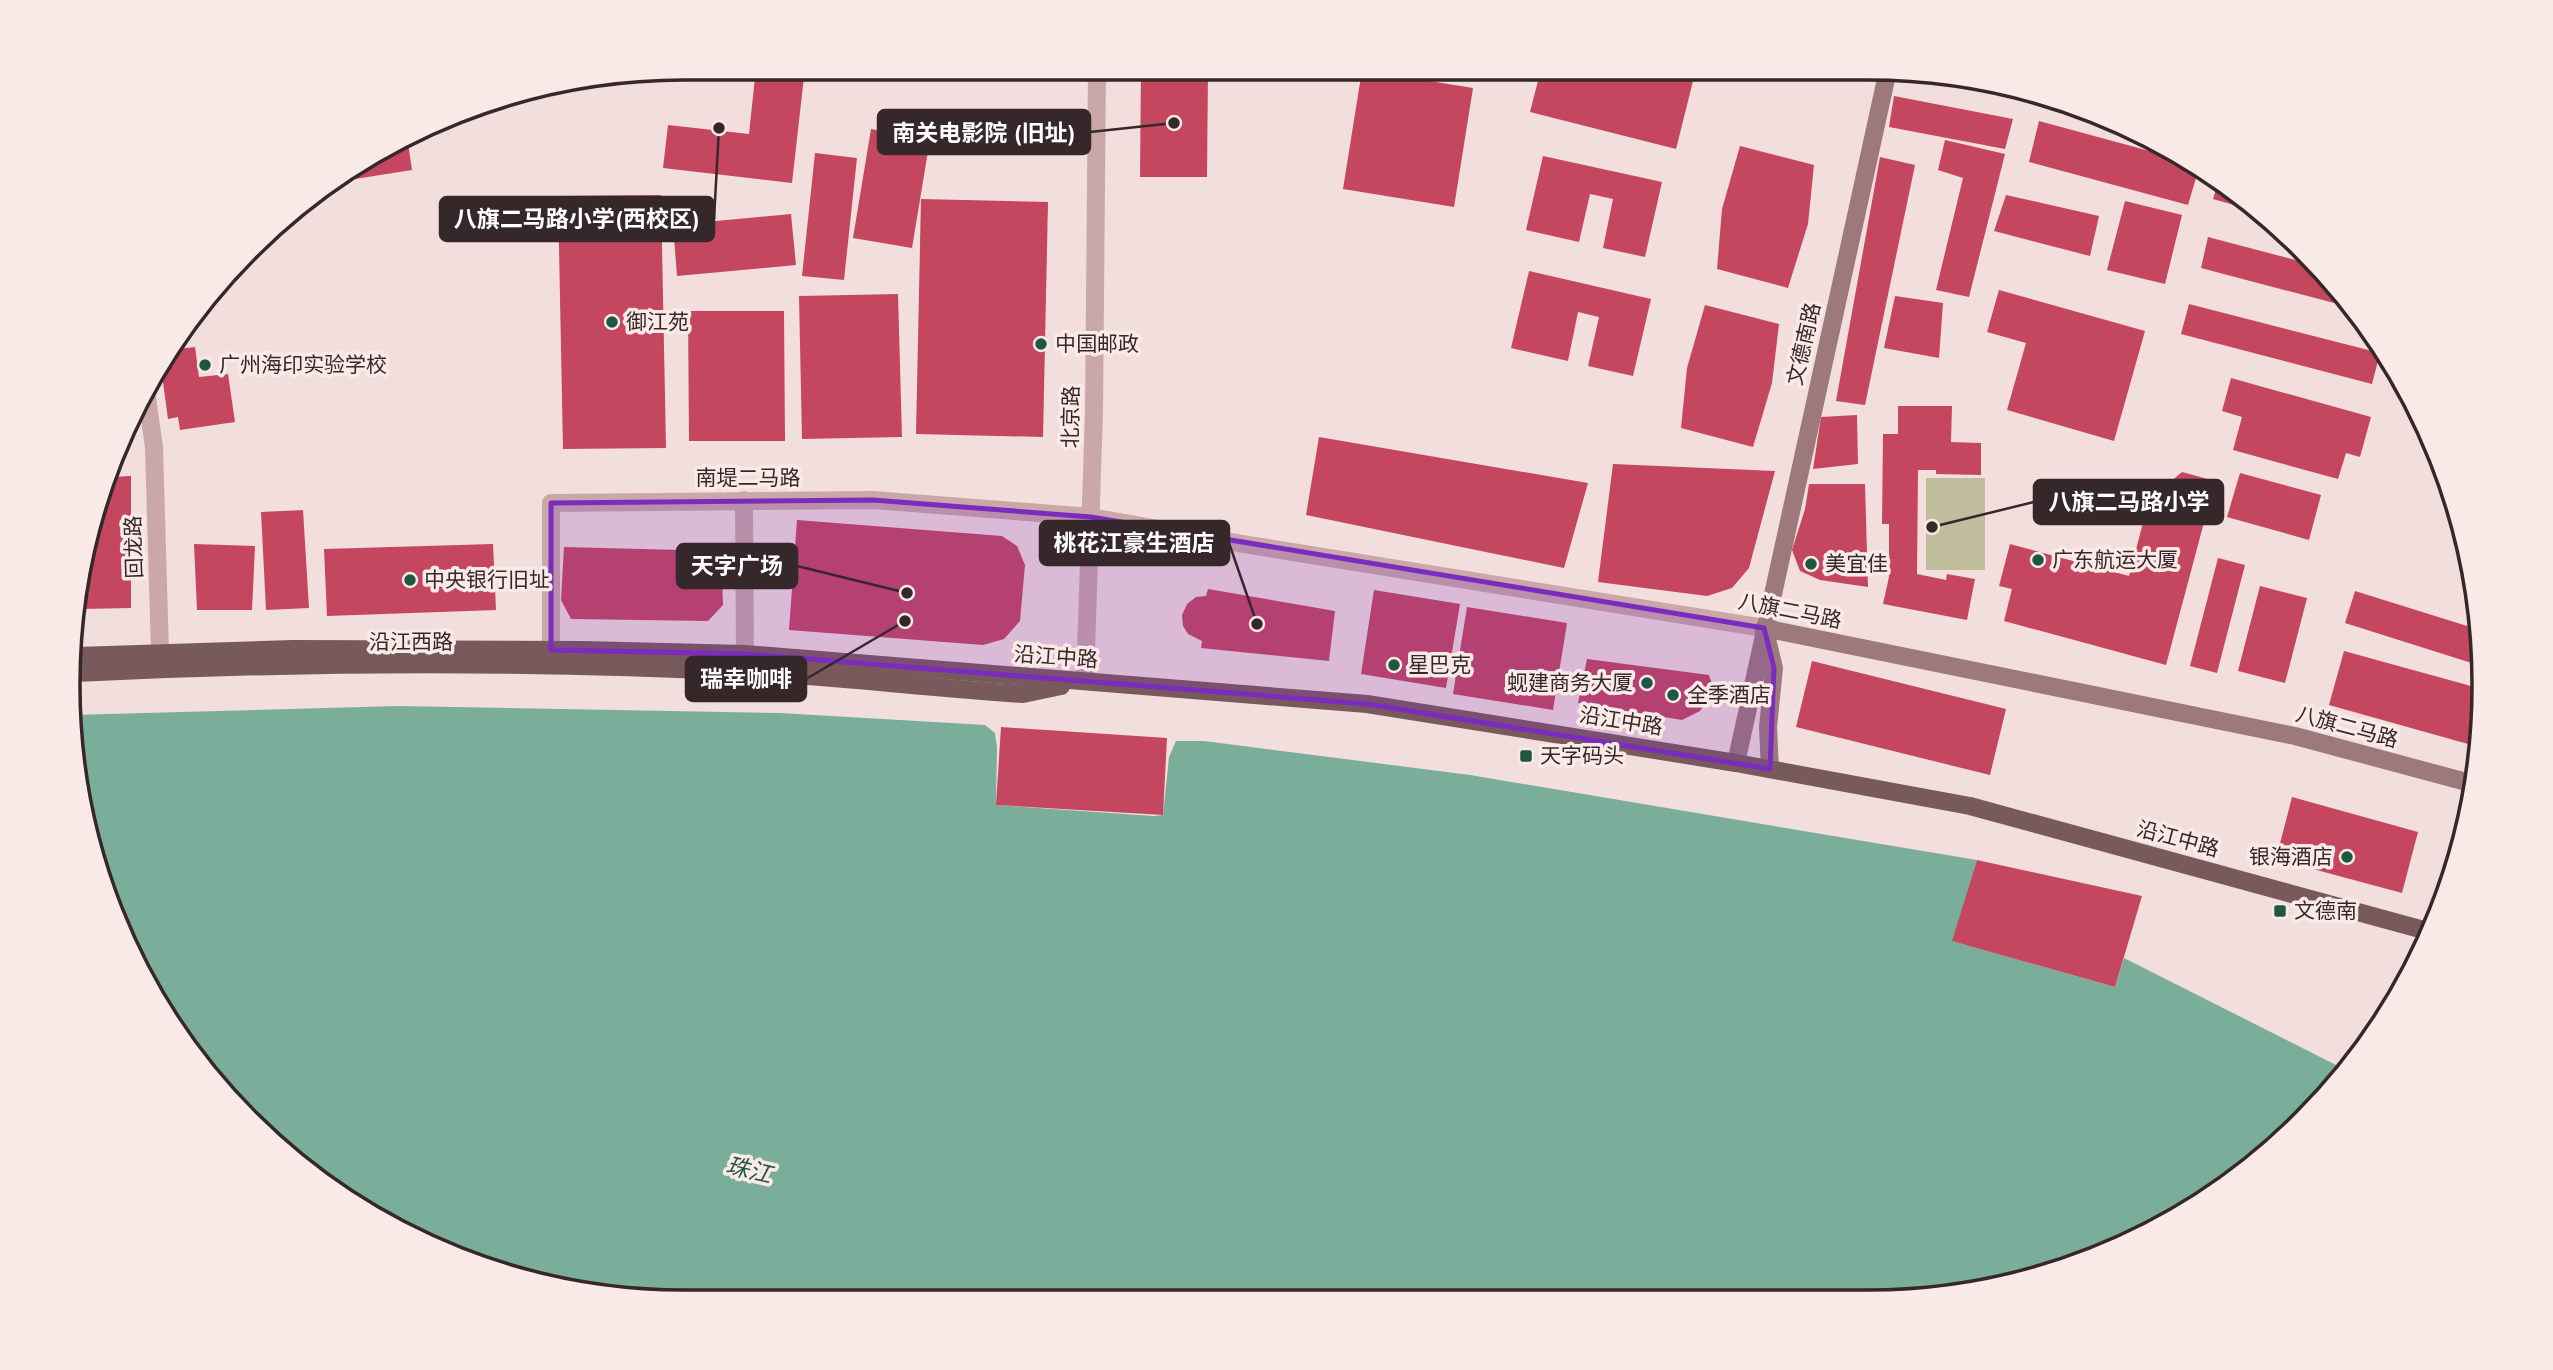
<svg xmlns="http://www.w3.org/2000/svg" width="2553" height="1370" viewBox="0 0 2553 1370" font-family="Mulish,'Noto Sans SC',sans-serif">
<rect width="100%" height="100%" fill="#f2dedc"/>
<rect fill="#c0bd9c" x="1926" y="478" width="59" height="92"/>
<polygon fill="#7bae9a" points="397,706 780,713 985,725 995,733 997,748 996,805 1154,816 1163,815 1169,757 1176,741 1204,741 1470,775 1977,860 1953,941 2115,987 2124,958 2346,1070 2331,1092 2211,1198 2104,1255 1949,1296 645,1300 526,1281 412,1238 309,1174 222,1092 115,921 70,726 71,715"/>
<g fill="#c4475f">
<polygon points="756,68 805,68 792,183 663,168 668,125 749,134"/>
<polygon points="1141,69 1208,69 1207,177 1140,177"/>
<polygon points="1541,69 1696,69 1676,149 1530,112"/>
<polygon points="1362,70 1473,88 1454,207 1343,189"/>
<polygon points="1894,96 2013,119 2005,149 1889,127"/>
<polygon points="2039,121 2190,162 2199,168 2188,205 2029,162"/>
<polygon points="871,129 930,139 912,248 853,238"/>
<polygon points="1945,140 2005,154 1969,297 1936,290 1963,178 1938,170"/>
<polygon points="408,143 412,170 336,182 336,181"/>
<polygon points="1740,146 1814,165 1808,224 1788,288 1717,269 1722,209"/>
<polygon points="815,153 857,158 844,280 802,276"/>
<polygon points="1543,156 1662,182 1645,257 1603,248 1613,199 1590,194 1579,242 1526,230"/>
<polygon points="1880,157 1915,165 1865,405 1836,401"/>
<polygon points="2219,180 2244,196 2262,213 2213,199"/>
<polygon points="661,195 666,448 563,449 558,196"/>
<polygon points="2006,195 2099,216 2090,256 1994,231"/>
<polygon points="921,199 1048,202 1043,437 916,434"/>
<polygon points="2125,201 2182,215 2165,284 2107,270"/>
<polygon points="791,214 796,265 677,276 673,225"/>
<polygon points="2208,237 2318,266 2332,279 2353,308 2201,268"/>
<polygon points="1529,271 1651,299 1633,376 1588,366 1599,317 1578,312 1568,361 1511,348"/>
<polygon points="1999,290 2145,331 2114,441 2007,410 2026,343 1987,332"/>
<polygon points="898,294 902,437 802,439 799,296"/>
<polygon points="1895,296 1943,303 1939,358 1884,348"/>
<polygon points="2189,304 2380,353 2372,384 2181,334"/>
<polygon points="1705,305 1779,324 1772,383 1753,447 1681,428 1687,368"/>
<polygon points="688,311 784,311 785,441 689,441"/>
<polygon points="195,347 199,377 228,374 235,422 180,430 178,417 168,419 161,368 169,350"/>
<polygon points="2231,378 2371,417 2360,457 2346,453 2338,479 2233,450 2242,417 2222,411"/>
<polygon points="1898,406 1952,406 1951,442 1981,443 1981,475 1936,474 1936,470 1918,470 1917,574 1946,580 1947,574 1975,579 1967,620 1883,604 1889,577 1889,524 1882,524 1883,434 1898,434"/>
<polygon points="1857,415 1858,464 1813,469 1821,417"/>
<polygon points="1319,437 1588,483 1564,568 1306,515"/>
<polygon points="1613,464 1775,471 1749,568 1732,588 1707,596 1598,582"/>
<polygon points="2182,472 2215,481 2166,665 2004,621 2012,589 1999,586 2010,544 2129,576 2149,500"/>
<polygon points="2240,473 2321,495 2309,540 2227,517"/>
<polygon points="131,476 131,608 81,609 89,526 111,477"/>
<polygon points="1809,484 1865,484 1868,587 1820,580 1800,571 1792,550 1805,509"/>
<polygon points="303,510 309,608 266,610 261,512"/>
<polygon points="797,520 1002,536 1017,546 1025,565 1020,621 1004,639 983,645 789,630"/>
<polygon points="194,544 255,546 252,610 197,610"/>
<polygon points="493,544 496,610 327,616 324,549"/>
<polygon points="564,547 721,551 723,605 708,621 571,619 561,600"/>
<polygon points="2218,558 2245,565 2217,673 2190,666"/>
<polygon points="2260,586 2307,598 2285,683 2238,671"/>
<polygon points="1208,589 1335,611 1329,661 1201,648 1202,641 1188,634 1183,626 1182,615 1187,604 1196,597 1206,596"/>
<polygon points="1374,590 1460,604 1446,688 1361,674"/>
<polygon points="2355,591 2480,630 2481,666 2345,623"/>
<polygon points="1467,607 1567,623 1553,710 1453,694"/>
<polygon points="2344,651 2482,689 2468,744 2329,705"/>
<polygon points="1587,659 1709,675 1714,690 1700,711 1682,720 1578,703"/>
<polygon points="1812,661 2006,709 1990,775 1796,727"/>
<polygon points="1001,727 1167,738 1163,815 996,805"/>
<polygon points="2292,797 2418,832 2402,893 2276,859"/>
<polygon points="2463,819 2468,820 2464,845 2443,899 2439,897"/>
<polygon points="1977,860 2142,896 2115,987 1952,941"/>
</g>
<g fill="none" stroke-linecap="round" stroke-linejoin="round">
<g stroke="#caa8a8" stroke-width="18">
<polyline points="147,398 154,447 160,653"/>
<polyline points="744,500 745,654"/>
<polyline points="551,650 551,503 873,500 1091,517"/>
</g>
<g stroke="#caa8a8" stroke-width="18">
<polyline points="1091,517 1249,545 1764,628"/>
<polyline points="1085,681 1094,413 1097,69"/>
</g>
<g stroke="#9d797b" stroke-width="18">
<polyline points="1764,628 2295,736 2474,784"/>
<polyline points="1766,635 1774,668 1768,727 1770,769"/>
<polyline points="1736,763 1888,70"/>
</g>
<g stroke="#78595c" stroke-width="18">
<polyline points="76,656 293,649 584,650 745,654 1367,704 1736,763 1970,806 2431,932"/>
<path d="M75 673C299 662 524 661 748 672 840 677 931 688 1023 694L1061 686"/>
</g>
</g>
<path fill="#7b2cbf" fill-opacity="0.2" stroke="#7b2cbf" stroke-width="5" stroke-linejoin="round" d="M873 500 1091 517 1764 628 1774 668 1770 769 1367 704 745 654 551 650V503Z"/>
<g fill="#1e5742" stroke="#f9eae8" stroke-width="2.5">
<circle cx="612" cy="322" r="7"/>
<circle cx="1041" cy="344" r="7"/>
<circle cx="205" cy="365" r="7"/>
<circle cx="2038" cy="560" r="7"/>
<circle cx="1811" cy="564" r="7"/>
<circle cx="410" cy="580" r="7"/>
<circle cx="1394" cy="665" r="7"/>
<circle cx="1647" cy="683" r="7"/>
<circle cx="1673" cy="695" r="7"/>
<rect x="1519" y="749" width="14" height="14" rx="3.5"/>
<circle cx="2347" cy="857" r="7"/>
<rect x="2273" y="904" width="14" height="14" rx="3.5"/>
</g>
<g text-anchor="middle" stroke-width="7" stroke-linejoin="round" paint-order="stroke">
<g font-size="21" fill="#36282a" stroke="#f9eae8" text-anchor="start">
<text x="626" y="329">御江苑</text>
<text x="1055" y="351">中国邮政</text>
<text x="219" y="372">广州海印实验学校</text>
<text x="2052" y="567">广东航运大厦</text>
<text x="1825" y="571">美宜佳</text>
<text x="424" y="587">中央银行旧址</text>
<text x="1408" y="672">星巴克</text>
<text x="1633" y="690" text-anchor="end">蚬建商务大厦</text>
<text x="1687" y="702">全季酒店</text>
<text x="1540" y="763">天字码头</text>
<text x="2333" y="864" text-anchor="end">银海酒店</text>
<text x="2294" y="918">文德南</text>
</g>
<g font-size="21" fill="#36282a" stroke="#f9eae8">
<text transform="translate(1804 344) rotate(-77)" y="7">文德南路</text>
<text transform="translate(1071 417) rotate(-89)" y="7">北京路</text>
<text x="748" y="485">南堤二马路</text>
<text transform="translate(134 547) rotate(-92)" y="7">回龙路</text>
<text transform="translate(1790 611) rotate(11)" y="7">八旗二马路</text>
<text x="411" y="649">沿江西路</text>
<text transform="translate(1056 657) rotate(4)" y="7">沿江中路</text>
<text transform="translate(1621 721) rotate(9)" y="7">沿江中路</text>
<text transform="translate(2347 727) rotate(15)" y="7">八旗二马路</text>
<text transform="translate(2178 839) rotate(15)" y="7">沿江中路</text>
</g>
<g font-size="23" font-style="italic" fill="#1e5742" stroke="#f9eae8">
<text transform="translate(749 1170) rotate(13)" y="8">珠江</text>
</g>
</g>
<path d="M0 0H2553V1370H0ZM684 80H1868A604 604 0 0 1 2472 684V686A604 604 0 0 1 1868 1290H684A604 604 0 0 1 80 686V684A604 604 0 0 1 684 80Z" fill="#f9eae8" fill-rule="evenodd"/>
<path fill="none" stroke="#36282a" stroke-width="3.5" d="M684 80H1868A604 604 0 0 1 2472 684V686A604 604 0 0 1 1868 1290H684A604 604 0 0 1 80 686V684A604 604 0 0 1 684 80Z"/>
<path fill="none" stroke="#36282a" stroke-width="2.5" d="M1174 123L1090 132M719 128L714 219M1932 527L2034 502M1257 624L1229 543M907 593L797 566M905 621L806 679"/>
<g fill="#36282a" stroke="#f9eae8" stroke-width="2.5">
<circle cx="1174" cy="123" r="7"/>
<circle cx="719" cy="128" r="7"/>
<circle cx="1932" cy="527" r="7"/>
<circle cx="1257" cy="624" r="7"/>
<circle cx="907" cy="593" r="7"/>
<circle cx="905" cy="621" r="7"/>
</g>
<g fill="#36282a" stroke="#36282a" stroke-width="2.5">
<rect x="878" y="110" width="212" height="44" rx="7"/>
<rect x="440" y="197" width="274" height="44" rx="7"/>
<rect x="2034" y="480" width="189" height="44" rx="7"/>
<rect x="1040" y="521" width="189" height="44" rx="7"/>
<rect x="677" y="544" width="120" height="44" rx="7"/>
<rect x="686" y="657" width="120" height="44" rx="7"/>
</g>
<g font-size="23" text-anchor="middle" font-weight="bold" fill="#fff">
<text x="984" y="141">南关电影院 (旧址)</text>
<text x="577" y="227">八旗二马路小学(西校区)</text>
<text x="2129" y="510">八旗二马路小学</text>
<text x="1134" y="551">桃花江豪生酒店</text>
<text x="737" y="574">天字广场</text>
<text x="746" y="687">瑞幸咖啡</text>
</g>
</svg>
